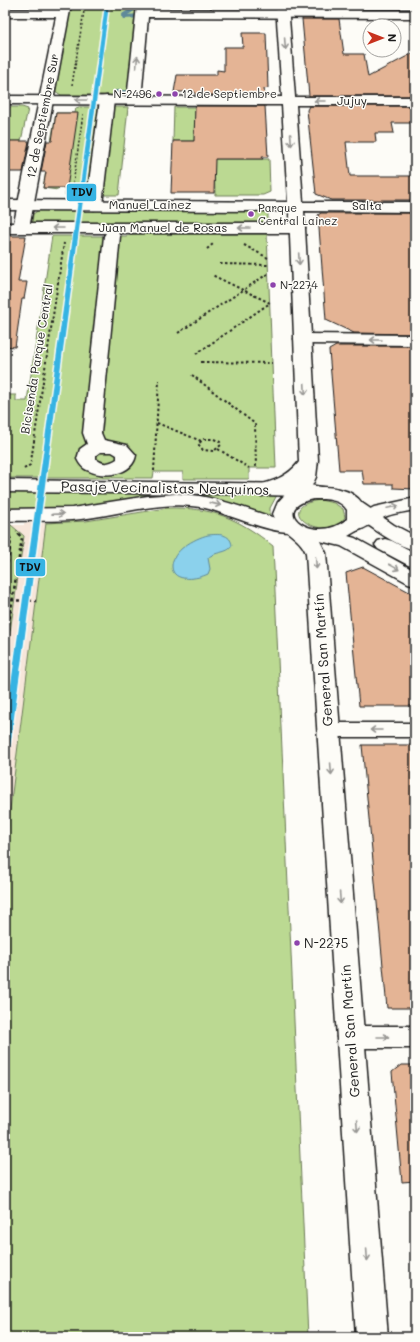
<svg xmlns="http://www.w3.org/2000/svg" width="420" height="1342" viewBox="0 0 420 1342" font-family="Mali,sans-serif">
<rect width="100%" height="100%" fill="#fdfcf7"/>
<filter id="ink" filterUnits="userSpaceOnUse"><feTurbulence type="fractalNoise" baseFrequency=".025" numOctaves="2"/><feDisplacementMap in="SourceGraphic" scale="8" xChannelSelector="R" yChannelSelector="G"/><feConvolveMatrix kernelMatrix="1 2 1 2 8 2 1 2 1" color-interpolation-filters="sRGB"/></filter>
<g filter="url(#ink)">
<polygon fill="#f6e6da" points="24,523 46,523 5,849 5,666 24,536 11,525 24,525"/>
<g fill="#bbd992" stroke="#6c7a57">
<polygon points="71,5 137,5 128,93 121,95 61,95 55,91"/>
<polygon points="5,107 22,107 28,109 21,141 5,141"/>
<polygon points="79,107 103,107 93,195 65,195 66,188 59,188 58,190 43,188 56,113 75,113 76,108"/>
<polygon points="109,107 128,107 119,195 98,195"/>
<polygon points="174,107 195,107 194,141 173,141"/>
<polygon points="214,159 269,159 270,192 263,195 215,195"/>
<polygon points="39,210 268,211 268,225 32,224 33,214"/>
<polygon points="133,234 267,234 276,468 249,468 249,479 183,479 183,472 154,472 153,478 5,478 5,395 16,395 16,401 27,401 52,236 126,236"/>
<polygon points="5,489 277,495 270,508 270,519 221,503 5,511"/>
<path d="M320 500 334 503 343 509 345 517C327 547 267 507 320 500Z"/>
<path d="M167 508C212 507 238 518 273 546L308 1337H5V849L46 523 86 521Z"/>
<polygon points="5,525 11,525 24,536 5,666"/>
</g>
<path fill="#8bd1ec" stroke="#5f8999" d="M208 535C218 534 231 533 232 546 227 554 215 551 208 558L210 569 208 574C198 579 173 583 172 567 171 551 195 538 208 535Z"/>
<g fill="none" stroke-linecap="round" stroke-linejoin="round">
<g stroke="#5f8999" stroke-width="4">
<polyline points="124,15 134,9 142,9"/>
<polyline points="124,17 142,16"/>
<polyline points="116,92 135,92"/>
</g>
</g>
<g fill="#e4b495" stroke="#1c1c1c">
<polygon points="301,5 337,5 337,8 302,8"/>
<polygon points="302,19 339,19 344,54 364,54 368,77 415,52 415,96 309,96"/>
<polygon points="242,33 266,33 268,88 264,89 265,95 195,95 195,92 174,92 177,75 217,75 217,70 224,71 224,47 243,47"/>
<polygon points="195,106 265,106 268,157 262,157 263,159 215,159 214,193 171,193 173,141 194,141"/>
<polygon points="309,106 415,106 415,118 411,118 412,123 392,123 394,133 375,133 376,142 346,142 350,176 415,176 415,200 331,200 316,194 307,110"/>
<polygon points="56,113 78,113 67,188 43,188 46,172 41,172 47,141 52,141"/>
<polygon points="5,141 29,141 23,172 5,172"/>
<polygon points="321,213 415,213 415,334 354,333 326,320 318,215"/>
<polygon points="5,236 26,236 18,282 27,282 24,299 22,299 15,347 5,346"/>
<polygon points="336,346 415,346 415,489 393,488 393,484 364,484 362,470 339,470 329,350"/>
<polygon points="363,567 415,595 415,706 359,706 346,573"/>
<polygon points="362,745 415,745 415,1008 387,1008"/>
<polygon points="401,1065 415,1065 415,1181 402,1182 392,1072"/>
</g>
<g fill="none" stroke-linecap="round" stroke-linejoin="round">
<defs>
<g id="street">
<path d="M59 5H71L30 223H297L303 225 305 228 303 231 297 233H118L120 236 101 433 104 440 127 445 136 455C133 475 103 479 87 470 82 468 79 463 77 459L80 449 87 444 83 433 104 236 106 233H5V223H14L56 17H5V9H58ZM100 452H112L117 455V459C109 464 103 465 96 459V455Z"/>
<polygon points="137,5 149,5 149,9 415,10 415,18 148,17 141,100 139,103 134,104 129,103 127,100"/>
<polygon points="107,96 112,97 114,100 102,205 99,208 94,210 89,208 86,205 100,100 102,97"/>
<polygon points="303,334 415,335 415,345 303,344 297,343 294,339 297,335"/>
<polygon points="5,480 304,484 327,488 330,492 327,496 320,498 304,496 222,494 5,492"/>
<path d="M176 494C210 494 240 507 272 517 281 519 290 521 299 523L302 527 299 531C275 537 230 514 205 508 164 499 122 514 81 519 56 522 30 520 5 521V509L72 508 148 496Z"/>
<path d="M415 498V510C406 512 396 513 387 516 372 521 361 535 344 531L341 527 344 523 374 507Z"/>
<polygon points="385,539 392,541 415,553 415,567 408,565 378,549 375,545 378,541"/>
<polygon points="329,723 415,723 415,737 329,737 321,735 318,730 321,725"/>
<polygon points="351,1026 415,1026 415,1048 351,1048 341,1045 337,1037 341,1029"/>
</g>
<path id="secondary" d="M276 5H288L295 97H415V105H296L303 202H415V212L304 211 318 460 316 477 311 488C327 485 352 488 362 503L394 525 415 536V550C397 546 380 533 365 523L360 529 348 536 355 538 415 571V585L408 583 341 546 320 541 326 553 388 1337H356L306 553C300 536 281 533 273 514L278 502 291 488 262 496 255 494 252 490 255 486C274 481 287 477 299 462L289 211 5 210V200L288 202 282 105 5 104V96L282 97ZM314 499C327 499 340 499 347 510V519C315 547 265 508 314 499Z"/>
</defs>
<use href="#street" stroke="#1c1c1c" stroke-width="3"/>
<use href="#secondary" stroke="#1c1c1c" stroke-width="3"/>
<g stroke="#1c1c1c" stroke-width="1.5" stroke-dasharray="2 2" stroke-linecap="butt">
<polyline points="72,85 85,5"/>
<polyline points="72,191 83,114"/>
</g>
<g stroke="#1c1c1c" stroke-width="2" stroke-dasharray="2.5 2.5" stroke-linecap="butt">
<polyline points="244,245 268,258"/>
<polyline points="207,249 213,244"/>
<polyline points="220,264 268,265"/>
<polyline points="178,333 269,273"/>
<polyline points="196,354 270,303 212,275"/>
<polyline points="201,362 272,363"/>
<polyline points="192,375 255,424 256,468"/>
<polyline points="157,423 201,441"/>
<polygon points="204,439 214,439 220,442 221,445 214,451 203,450 198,444"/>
<polyline points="218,449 249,468"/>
<polyline points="24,469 30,465 31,461 64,243"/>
<polyline points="154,471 159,380"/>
</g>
<g stroke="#1c1c1c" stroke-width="2.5" stroke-dasharray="3 3" stroke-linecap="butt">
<polyline points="5,581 11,540 7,532"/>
<polyline points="5,600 36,601"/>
<polyline points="5,648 22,538 16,531"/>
</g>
<use href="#street" fill="#fdfcf7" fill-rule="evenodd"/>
<use href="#secondary" fill="#fdfcf7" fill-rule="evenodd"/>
<defs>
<polygon id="rail-1" points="105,5 109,5 9,755 5,757 5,728"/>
</defs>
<use href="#rail-1" stroke="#fdfcf7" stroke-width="3"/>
<use href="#rail-1" fill="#36b3e3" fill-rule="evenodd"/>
</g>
<defs><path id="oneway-shaft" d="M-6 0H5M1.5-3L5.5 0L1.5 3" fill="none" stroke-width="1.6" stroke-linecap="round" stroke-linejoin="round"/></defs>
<g stroke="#989794">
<use href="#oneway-shaft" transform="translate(285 44) rotate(86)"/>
<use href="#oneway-shaft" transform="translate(137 62) rotate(-85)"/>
<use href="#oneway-shaft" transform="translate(81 100) rotate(-180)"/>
<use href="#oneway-shaft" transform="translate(320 101) rotate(-180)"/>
<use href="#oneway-shaft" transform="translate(291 140) rotate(86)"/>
<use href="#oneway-shaft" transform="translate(58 228) rotate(180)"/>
<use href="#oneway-shaft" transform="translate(244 228) rotate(180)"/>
<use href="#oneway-shaft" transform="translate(299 259) rotate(87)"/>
<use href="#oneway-shaft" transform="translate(376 340) rotate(-180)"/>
<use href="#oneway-shaft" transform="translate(305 389) rotate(87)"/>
<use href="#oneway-shaft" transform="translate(215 504) rotate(13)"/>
<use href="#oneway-shaft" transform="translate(393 507) rotate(-12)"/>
<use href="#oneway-shaft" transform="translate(58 514) rotate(-2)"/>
<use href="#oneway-shaft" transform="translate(316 563) rotate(86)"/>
<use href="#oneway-shaft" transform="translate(394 567) rotate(29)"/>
<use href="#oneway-shaft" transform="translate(376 730) rotate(-180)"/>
<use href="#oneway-shaft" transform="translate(331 769) rotate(86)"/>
<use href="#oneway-shaft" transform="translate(340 898) rotate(86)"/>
<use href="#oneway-shaft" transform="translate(383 1037)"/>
<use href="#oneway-shaft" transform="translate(357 1126) rotate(86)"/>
<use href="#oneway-shaft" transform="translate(367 1255) rotate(86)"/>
</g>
</g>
<g fill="#8e44ad" stroke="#fdfcf7" stroke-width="1.5">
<circle cx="159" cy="94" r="3.5"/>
<circle cx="175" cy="94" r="3.5"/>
<circle cx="251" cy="214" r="3.5"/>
<circle cx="273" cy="285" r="3.5"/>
<circle cx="297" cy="943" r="3.5"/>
</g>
<g text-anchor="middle" stroke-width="3" stroke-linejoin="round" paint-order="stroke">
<g font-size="11" fill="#1c1c1c" stroke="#fdfcf7" text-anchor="start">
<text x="152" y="98" text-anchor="end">N-2496</text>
<text x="182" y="98">12 de Septiembre</text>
<text x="258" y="212">Parque<tspan x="258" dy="13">Central Lainez</tspan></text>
<text x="280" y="289">N-2274</text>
</g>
<g font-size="12" fill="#1c1c1c" stroke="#fdfcf7">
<text x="352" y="105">Jujuy</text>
<text transform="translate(43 116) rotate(-79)" y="4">12 de Septiembre Sur</text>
<text x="150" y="209">Manuel Lainez</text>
<text x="367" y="210">Salta</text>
<text x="163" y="232">Juan Manuel de Rosas</text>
<text transform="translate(37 359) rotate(-81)" y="4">Bicisenda Parque Central</text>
</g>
<g font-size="13" fill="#1c1c1c" stroke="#fdfcf7" text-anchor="start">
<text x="304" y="948">N-2275</text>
</g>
<g font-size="14" fill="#1c1c1c" stroke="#fdfcf7">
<text transform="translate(165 488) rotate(1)" y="5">Pasaje Vecinalistas Neuquinos</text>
<text transform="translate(323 660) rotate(-94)" y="5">General San Martín</text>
<text transform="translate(350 1031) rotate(-94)" y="5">General San Martín</text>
</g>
</g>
<g stroke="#fdfcf7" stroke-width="1.5">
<rect x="66" y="183" width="31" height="19" rx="4" fill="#36b3e3"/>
<rect x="15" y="558" width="31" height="19" rx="4" fill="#36b3e3"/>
</g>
<g font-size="11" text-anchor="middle" font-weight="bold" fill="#111">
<text x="82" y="196">TDV</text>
<text x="30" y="571">TDV</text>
</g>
<rect width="420" height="1342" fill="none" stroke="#fdfcf7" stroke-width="20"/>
<rect x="10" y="10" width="400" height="1322" fill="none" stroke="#1c1c1c" stroke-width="1.5" filter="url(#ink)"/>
<g transform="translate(382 38) rotate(90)"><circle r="19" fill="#fdfcf7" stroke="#a3a29f"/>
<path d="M0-3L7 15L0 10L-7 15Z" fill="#c8321e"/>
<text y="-6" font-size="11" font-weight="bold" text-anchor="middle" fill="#1c1c1c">N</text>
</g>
</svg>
